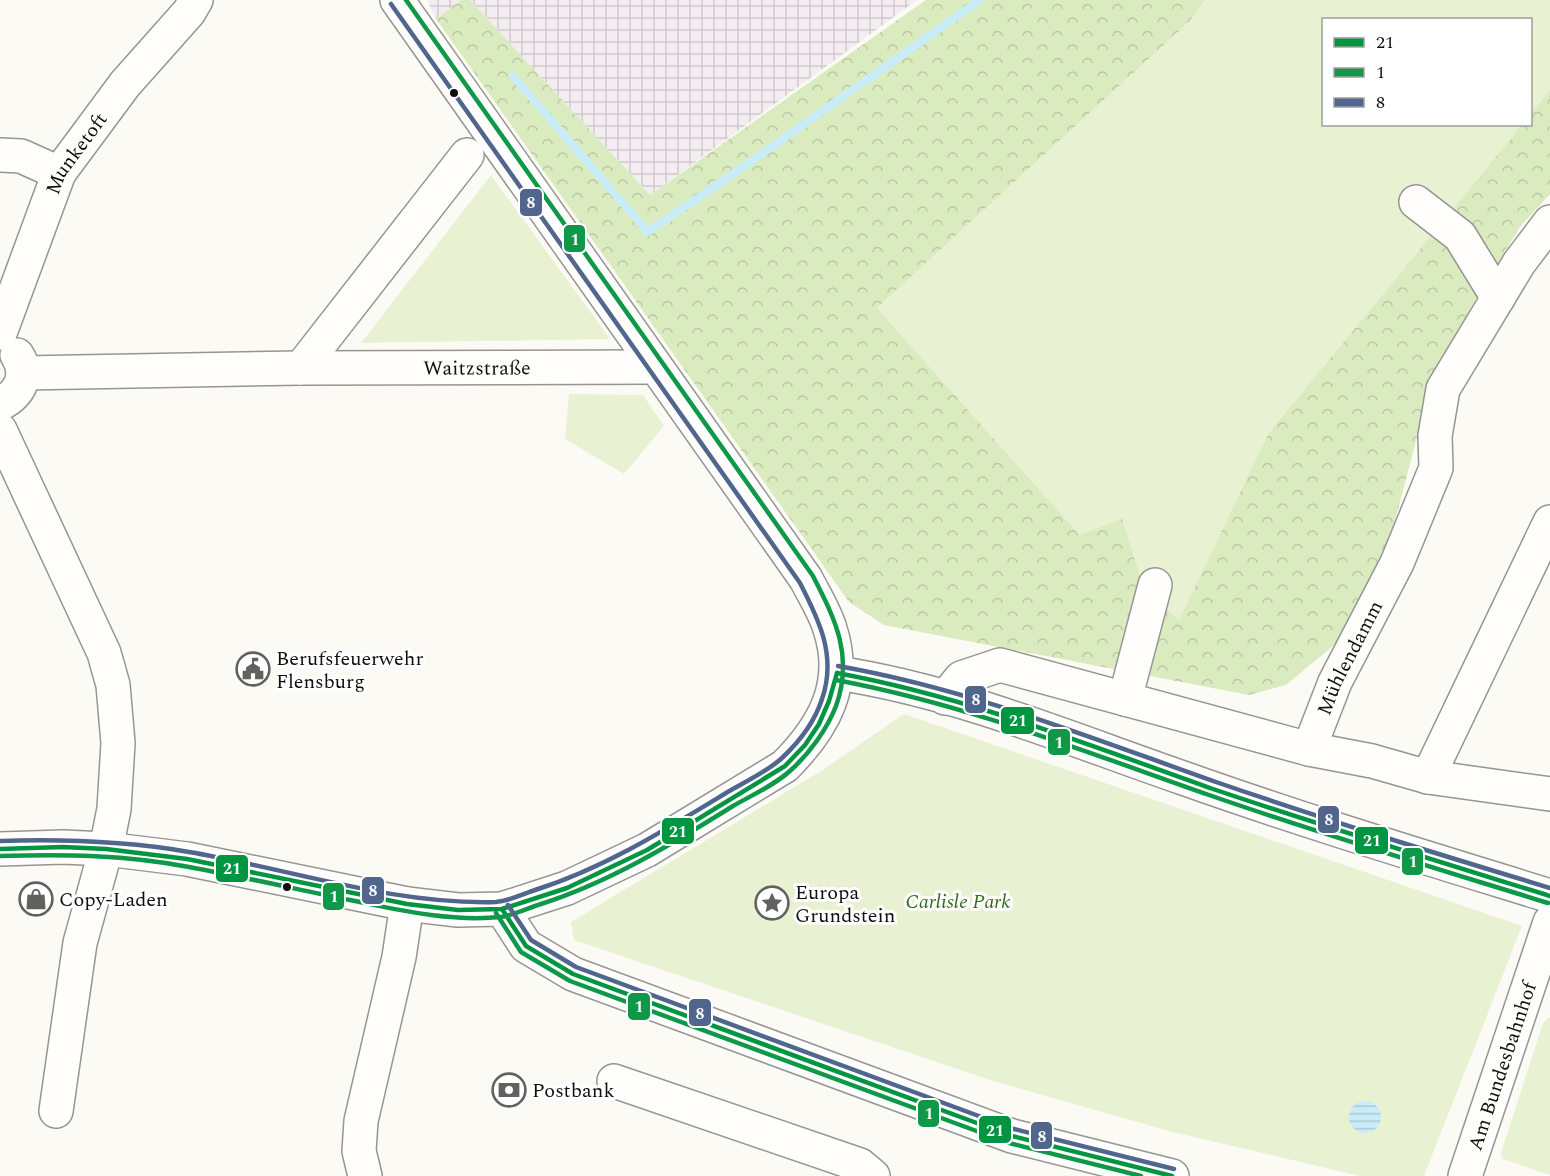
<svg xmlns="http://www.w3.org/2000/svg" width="1550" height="1176" viewBox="0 0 1550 1176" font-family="Spectral,serif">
<defs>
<pattern id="industrial-grid" width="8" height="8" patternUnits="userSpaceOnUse" patternTransform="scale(1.5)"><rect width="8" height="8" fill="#f3edf1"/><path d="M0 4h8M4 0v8" fill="none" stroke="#cfcacd"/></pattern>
<pattern id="forest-crowns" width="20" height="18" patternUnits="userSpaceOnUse" patternTransform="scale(1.5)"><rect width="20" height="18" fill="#daebc0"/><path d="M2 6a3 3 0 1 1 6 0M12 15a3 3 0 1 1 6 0" fill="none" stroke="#bac8a4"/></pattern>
<pattern id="water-rules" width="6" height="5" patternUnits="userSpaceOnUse" patternTransform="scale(1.5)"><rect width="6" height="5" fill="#c8ecf8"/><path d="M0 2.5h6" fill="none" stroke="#abc9d3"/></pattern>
</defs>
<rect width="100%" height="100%" fill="#fcfaf4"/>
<g fill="url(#industrial-grid)">
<polygon points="427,0 461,0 436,19"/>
<polygon points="470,0 917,0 650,195"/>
</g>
<g fill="#e8f2d2">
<polygon points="1205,0 1550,0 1550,90 1531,114 1530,20 1324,20 1324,124 1522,125 1268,434 1179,620 1144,588 1080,535 877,308 1190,21"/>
<polygon points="491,175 610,339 361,343"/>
<polygon points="569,394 643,395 664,426 624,474 565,439"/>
<polygon points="904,714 1522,926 1424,1176 1360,1176 1173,1132 990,1080 574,940 571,922 821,771"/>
<polygon points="1550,1017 1550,1175 1503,1159 1501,1153 1543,1023"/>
</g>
<polygon fill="url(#forest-crowns)" points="461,0 470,0 650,195 926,0 1205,0 1190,21 877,308 1080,535 1122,519 1144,588 1179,620 1268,434 1522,125 1530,124 1531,114 1550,90 1550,194 1520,227 1473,303 1431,384 1392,532 1340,640 1286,685 1249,695 884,625 849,602 436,19"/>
<circle fill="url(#water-rules)" cx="1365" cy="1117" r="16"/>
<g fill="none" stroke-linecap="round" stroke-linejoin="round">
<polyline stroke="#c8ecf8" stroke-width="8" points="513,76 648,232 763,153 980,0"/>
<defs>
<g id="minor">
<polyline points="0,155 21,156 59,173"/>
<polyline points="1416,202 1460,236 1498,298"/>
<path id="s1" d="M0 333 59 173 125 84 189 12 196 0"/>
<polyline points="301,368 467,155"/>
<path id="s2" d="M23 373 301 368 655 367"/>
<path d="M0 404C20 394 30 375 17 355"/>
<polyline points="0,430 104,653 113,685 118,743 114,809 106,849 80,943 56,1111"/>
<path d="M837 673C956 691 1070 739 1183 778 1304 821 1427 858 1550 896"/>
<polyline points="945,698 961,678 1000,665 1309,749 1372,761 1428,777 1550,794"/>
<polyline points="1125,699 1155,585"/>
<path id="s3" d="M1309 749 1335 682 1397 563 1436 468 1435 436 1443 389 1519 263 1550 222"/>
<polyline points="1428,777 1550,522"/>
<path d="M0 849 63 847 106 849 187 859 407 904 458 910 502 909 567 888 647 850 785 766C824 727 848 684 830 629 825 612 814 595 806 579L397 0"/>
<polyline points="502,909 526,946 573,974 1012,1136 1172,1176"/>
<polyline points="614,1081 860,1165 873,1176"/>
<polyline points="365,1176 359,1151 361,1121 399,957 407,904"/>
<path id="s4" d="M1465 1176 1550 922"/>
</g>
</defs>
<use href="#minor" stroke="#969592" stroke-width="36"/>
<use href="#minor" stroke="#fffefd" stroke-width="33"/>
<defs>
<g id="bus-1">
<path d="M837 673C967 697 1089 745 1213 789 1325 827 1437 861 1550 896"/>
<polyline points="0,849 63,847 106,849 187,859 407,904 458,910 502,909 567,888 647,850 785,766 805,745 819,724 829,701 837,673"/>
<polyline points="502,909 526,946 573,974 1012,1136 1172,1176"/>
</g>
<g id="bus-2">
<path d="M836 680C965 704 1086 752 1209 795 1321 834 1435 868 1548 903"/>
<path d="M0 856C64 854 127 855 189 867 243 877 296 889 350 900 399 910 450 922 501 917 514 915 528 908 541 904 610 882 672 844 733 806 752 795 775 785 791 770 810 753 827 729 836 706 854 656 835 619 813 576L406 0"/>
<polyline points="496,913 521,952 570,981 1009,1143 1141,1176"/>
</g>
<g id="bus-3">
<path d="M838 666C969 689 1091 738 1216 782 1326 820 1438 854 1550 888"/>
<path d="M0 841C64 839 126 841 189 852 290 869 392 905 496 902 509 901 523 894 535 890 604 868 665 830 726 793 744 782 767 772 782 758 799 742 815 721 822 699 837 656 819 620 800 583L391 4"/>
<polyline points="508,905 531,940 576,967 1014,1129 1174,1169"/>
</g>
</defs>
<use href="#bus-1" stroke="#fff" stroke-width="9"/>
<use href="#bus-2" stroke="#fff" stroke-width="9"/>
<use href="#bus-3" stroke="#fff" stroke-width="9"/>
<use href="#bus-1" stroke="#009641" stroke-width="4.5"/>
<use href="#bus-2" stroke="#0e9847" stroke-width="4.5"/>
<use href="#bus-3" stroke="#51668d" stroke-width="4.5"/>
</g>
<defs>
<symbol id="civic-ring" viewBox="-11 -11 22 22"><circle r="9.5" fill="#fff" stroke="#62615f" stroke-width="1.5"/><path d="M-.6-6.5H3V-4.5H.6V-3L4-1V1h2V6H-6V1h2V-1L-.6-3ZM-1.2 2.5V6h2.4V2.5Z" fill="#62615f"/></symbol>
<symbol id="shop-ring" viewBox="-11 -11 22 22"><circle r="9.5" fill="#fff" stroke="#62615f" stroke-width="1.5"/><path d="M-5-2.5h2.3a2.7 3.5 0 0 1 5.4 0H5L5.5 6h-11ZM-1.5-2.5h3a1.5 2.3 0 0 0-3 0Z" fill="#62615f"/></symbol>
<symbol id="sight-ring" viewBox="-11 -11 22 22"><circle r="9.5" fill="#fff" stroke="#62615f" stroke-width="1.5"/><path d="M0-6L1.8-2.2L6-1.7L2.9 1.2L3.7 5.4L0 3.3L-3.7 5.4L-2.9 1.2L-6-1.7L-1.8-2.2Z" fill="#62615f"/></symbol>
<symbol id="bank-ring" viewBox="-11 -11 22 22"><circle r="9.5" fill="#fff" stroke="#62615f" stroke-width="1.5"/><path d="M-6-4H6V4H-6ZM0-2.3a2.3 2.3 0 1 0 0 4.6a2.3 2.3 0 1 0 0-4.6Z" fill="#62615f"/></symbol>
</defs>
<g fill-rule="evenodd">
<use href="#civic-ring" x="234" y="650" width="38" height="38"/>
<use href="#shop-ring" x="17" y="880" width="38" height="38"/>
<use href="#sight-ring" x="753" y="884" width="38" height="38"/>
<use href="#bank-ring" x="490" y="1071" width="38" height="38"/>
</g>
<g fill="#0f0f0f" stroke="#fff" stroke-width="2">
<circle cx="454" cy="93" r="5"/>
<circle cx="287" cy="887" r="5"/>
</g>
<g text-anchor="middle" stroke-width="6" stroke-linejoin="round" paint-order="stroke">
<g font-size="20" fill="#0f0f0f" stroke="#fff">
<text dy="7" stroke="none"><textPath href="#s1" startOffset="196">Munketoft</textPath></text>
<text dy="7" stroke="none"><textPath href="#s2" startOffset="454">Waitzstraße</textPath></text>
<text dy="7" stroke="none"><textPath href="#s3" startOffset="100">Mühlendamm</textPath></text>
<text dy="7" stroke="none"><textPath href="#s4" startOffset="116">Am Bundesbahnhof</textPath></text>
</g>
<g font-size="20" fill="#0f0f0f" stroke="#fff" text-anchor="start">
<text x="276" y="665">Berufsfeuerwehr<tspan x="276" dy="23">Flensburg</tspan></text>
<text x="795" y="899">Europa<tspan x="795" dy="23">Grundstein</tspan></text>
<text x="59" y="906">Copy-Laden</text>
<text x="532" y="1097">Postbank</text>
</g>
<g font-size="20" font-style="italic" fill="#346b1a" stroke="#fff">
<text x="958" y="908">Carlisle Park</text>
</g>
</g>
<g stroke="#fff" stroke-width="2">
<rect x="519" y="188" width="24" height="29" rx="6" fill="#51668d"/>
<rect x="563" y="224" width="23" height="29" rx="6" fill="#0e9847"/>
<rect x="964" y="685" width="23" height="29" rx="6" fill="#51668d"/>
<rect x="1000" y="706" width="35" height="29" rx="6" fill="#009641"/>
<rect x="1047" y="728" width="24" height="28" rx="6" fill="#0e9847"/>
<rect x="1317" y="805" width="23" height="29" rx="6" fill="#51668d"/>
<rect x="661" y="817" width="34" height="28" rx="6" fill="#009641"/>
<rect x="1354" y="826" width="35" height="29" rx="6" fill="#009641"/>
<rect x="1401" y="847" width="23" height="29" rx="6" fill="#0e9847"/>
<rect x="215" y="854" width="34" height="29" rx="6" fill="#009641"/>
<rect x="361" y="876" width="24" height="29" rx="6" fill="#51668d"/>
<rect x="322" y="882" width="23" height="29" rx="6" fill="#0e9847"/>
<rect x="627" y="992" width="24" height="29" rx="6" fill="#0e9847"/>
<rect x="688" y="998" width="24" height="29" rx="6" fill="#51668d"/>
<rect x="917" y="1099" width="23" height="29" rx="6" fill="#0e9847"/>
<rect x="978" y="1115" width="34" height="29" rx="6" fill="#009641"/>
<rect x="1030" y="1121" width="23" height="29" rx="6" fill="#51668d"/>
</g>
<g font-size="16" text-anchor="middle" font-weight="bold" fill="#fff">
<text x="531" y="208">8</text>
<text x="575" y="245">1</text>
<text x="976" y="705">8</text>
<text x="1018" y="726">21</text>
<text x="1059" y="748">1</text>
<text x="1329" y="825">8</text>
<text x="678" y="837">21</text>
<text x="1372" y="846">21</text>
<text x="1413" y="867">1</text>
<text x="232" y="874">21</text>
<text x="373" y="896">8</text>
<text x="334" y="902">1</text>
<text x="639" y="1012">1</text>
<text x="700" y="1019">8</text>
<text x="929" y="1119">1</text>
<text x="995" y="1136">21</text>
<text x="1042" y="1142">8</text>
</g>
<rect x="1322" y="18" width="210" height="108" fill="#ffffff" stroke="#9f9f9f" stroke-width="1.5"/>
<rect x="1334" y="38" width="30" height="9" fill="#009641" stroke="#9f9f9f" stroke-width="1.5"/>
<text x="1376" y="48" font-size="18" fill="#0f0f0f">21</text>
<rect x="1334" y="68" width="30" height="9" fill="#0e9847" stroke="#9f9f9f" stroke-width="1.5"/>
<text x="1376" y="78" font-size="18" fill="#0f0f0f">1</text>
<rect x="1334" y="98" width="30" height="9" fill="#51668d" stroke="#9f9f9f" stroke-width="1.5"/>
<text x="1376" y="108" font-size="18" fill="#0f0f0f">8</text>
</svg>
